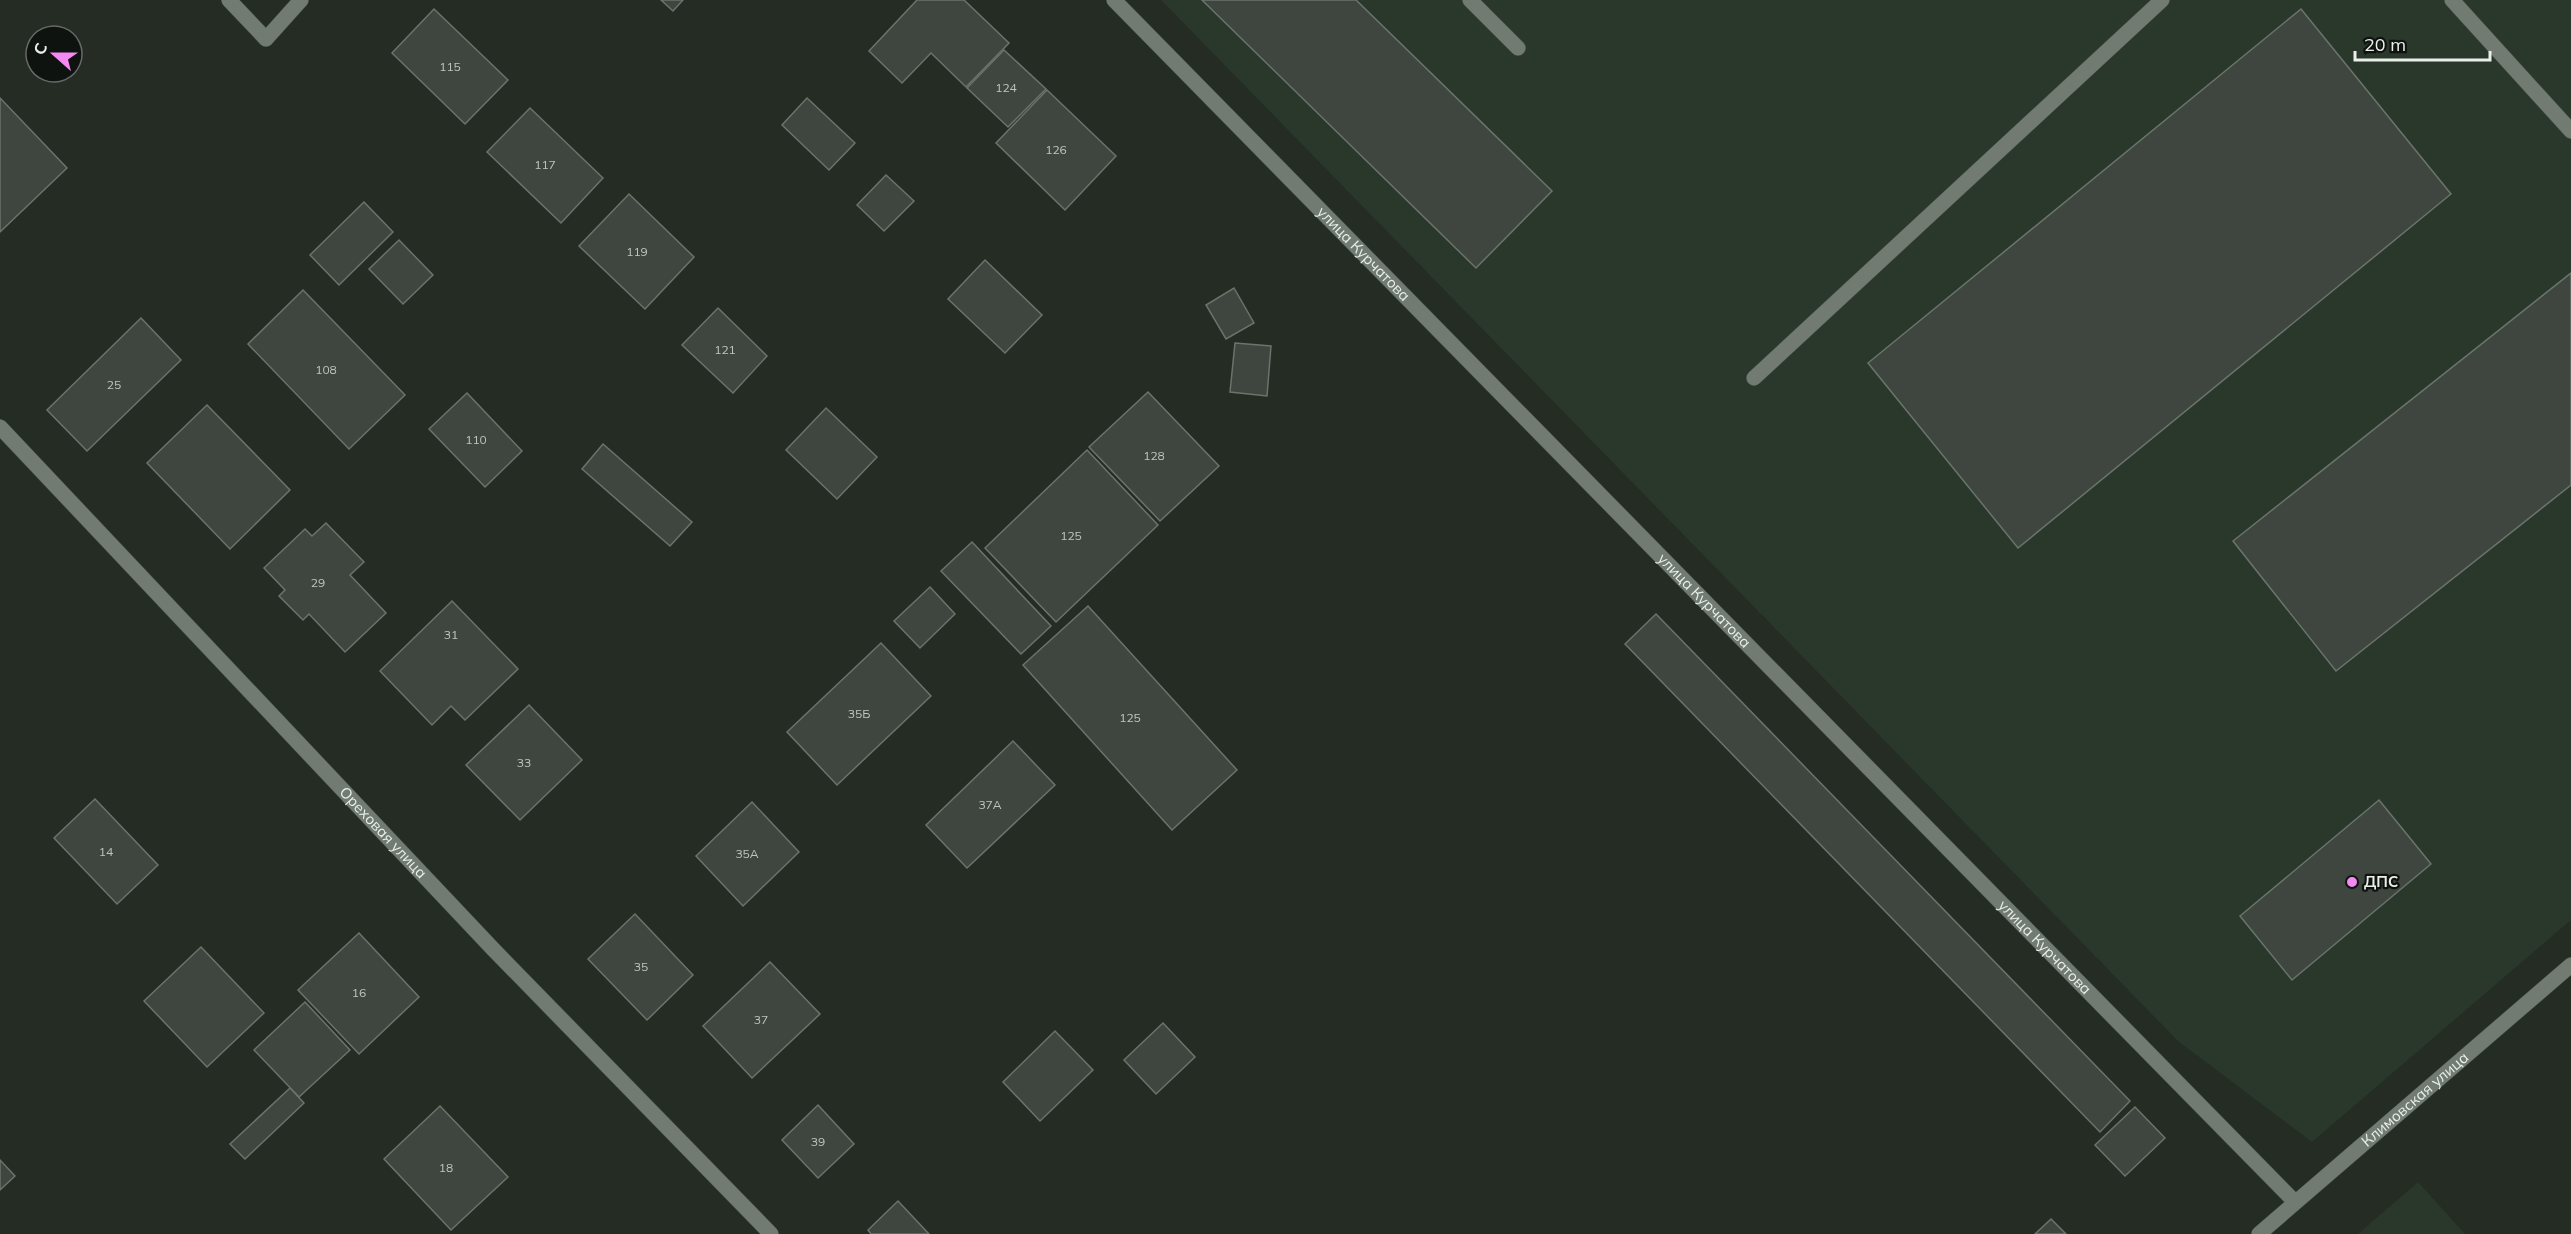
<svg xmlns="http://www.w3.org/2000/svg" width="2571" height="1234" viewBox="0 0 2571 1234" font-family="Mulish,sans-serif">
<rect width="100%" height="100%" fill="#242c24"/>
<g fill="#2a372b">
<polygon points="1161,0 2571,0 2571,920 2312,1142 2178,1041"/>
<polygon points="2418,1182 2465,1234 2358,1234"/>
</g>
<g fill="#3e463f" stroke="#6a746b" stroke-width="1.5">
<polygon points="661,0 683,0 673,11"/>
<polygon points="917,0 964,0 1009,43 966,87 931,53 902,83 869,51"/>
<polygon points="1202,0 1356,0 1552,191 1476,268"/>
<polygon points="434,9 508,80 465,124 392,53"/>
<polygon points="2301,9 2451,194 2018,548 1868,363"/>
<polygon points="1004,50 1046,89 1008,127 967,88"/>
<polygon points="1047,90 1116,156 1065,210 996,143"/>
<polygon points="0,98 67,168 0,232"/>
<polygon points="807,98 855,143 829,170 782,125"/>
<polygon points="530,108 603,178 561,223 487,152"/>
<polygon points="886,175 914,201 884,231 857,205"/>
<polygon points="629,194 694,257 645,309 579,246"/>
<polygon points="364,202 393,232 339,285 310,255"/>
<polygon points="399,240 433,275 403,304 369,269"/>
<polygon points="985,260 1042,315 1005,353 948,299"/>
<polygon points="2571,273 2571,485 2336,671 2233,541"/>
<polygon points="1234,288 1254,323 1226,339 1206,305"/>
<polygon points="303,290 405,395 349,449 248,344"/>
<polygon points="718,308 767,356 733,393 682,345"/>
<polygon points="141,318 181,360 87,451 47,410"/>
<polygon points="1235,343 1271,346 1267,396 1230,392"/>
<polygon points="1148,392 1219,466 1160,521 1089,447"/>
<polygon points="467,393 522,451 485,487 429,429"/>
<polygon points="207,405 290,490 230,549 147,463"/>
<polygon points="826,408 877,457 837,499 786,450"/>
<polygon points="603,444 692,522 670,546 582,469"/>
<polygon points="1087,450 1158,525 1056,622 985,548"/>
<polygon points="326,523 364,562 350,575 386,613 345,652 309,614 303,620 279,596 285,590 264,568 305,529 312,536"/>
<polygon points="972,542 1051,626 1021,654 941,571"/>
<polygon points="930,587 955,614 920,648 894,621"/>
<polygon points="452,601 518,669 465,720 451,706 432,725 380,671"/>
<polygon points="1088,606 1237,770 1172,830 1023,665"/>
<polygon points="1656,614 2130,1101 2100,1132 1625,644"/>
<polygon points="881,643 931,696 837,785 787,732"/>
<polygon points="529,705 582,760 520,820 466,765"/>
<polygon points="1013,741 1055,785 967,868 926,825"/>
<polygon points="95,799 158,865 117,904 54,838"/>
<polygon points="2379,800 2431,864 2292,980 2240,916"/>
<polygon points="752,802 799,852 743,906 696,856"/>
<polygon points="635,914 693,975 647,1020 588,959"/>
<polygon points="359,933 419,997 359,1054 298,990"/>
<polygon points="201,947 264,1013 207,1067 144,1001"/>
<polygon points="770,962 820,1014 752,1078 703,1026"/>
<polygon points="305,1002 350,1050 299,1097 254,1050"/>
<polygon points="1163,1023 1195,1057 1156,1094 1124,1060"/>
<polygon points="1055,1031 1093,1070 1040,1121 1003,1082"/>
<polygon points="290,1088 304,1103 245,1159 230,1144"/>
<polygon points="818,1105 854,1144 818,1178 782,1140"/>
<polygon points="440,1106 508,1177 451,1230 384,1159"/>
<polygon points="2135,1107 2165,1138 2125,1176 2095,1145"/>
<polygon points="0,1160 15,1176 0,1190"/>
<polygon points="898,1201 929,1234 871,1234 868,1230"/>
<polygon points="2051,1219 2066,1234 2035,1234"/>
</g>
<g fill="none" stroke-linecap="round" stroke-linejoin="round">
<defs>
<g id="minor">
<polyline points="229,0 266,39 301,0"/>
<path id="s1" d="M1114 0 2294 1201"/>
<polyline points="1470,0 1518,48"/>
<polyline points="2452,0 2571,131"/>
<polyline points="1754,378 2162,0"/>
<path id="s2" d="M0 427 493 949 771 1234"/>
<path id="s3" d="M2259 1234 2571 965"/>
</g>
</defs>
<use href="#minor" stroke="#424943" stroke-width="16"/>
<use href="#minor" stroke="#717b72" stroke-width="15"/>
</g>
<circle fill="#f389f1" stroke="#0f1310" stroke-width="2" cx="2352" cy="882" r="6"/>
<g text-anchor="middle" stroke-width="4.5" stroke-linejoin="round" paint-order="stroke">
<g font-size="12" fill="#bfc5bf">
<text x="450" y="71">115</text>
<text x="1006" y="92">124</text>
<text x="1056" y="154">126</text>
<text x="545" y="169">117</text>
<text x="637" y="256">119</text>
<text x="725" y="354">121</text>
<text x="326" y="374">108</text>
<text x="114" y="389">25</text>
<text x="476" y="444">110</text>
<text x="1154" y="460">128</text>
<text x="1071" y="540">125</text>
<text x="318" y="587">29</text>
<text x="451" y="639">31</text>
<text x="859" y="718">35Б</text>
<text x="1130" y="722">125</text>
<text x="524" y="767">33</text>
<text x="990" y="809">37А</text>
<text x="106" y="856">14</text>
<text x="747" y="858">35А</text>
<text x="641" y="971">35</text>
<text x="359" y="997">16</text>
<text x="761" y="1024">37</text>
<text x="818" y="1146">39</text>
<text x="446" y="1172">18</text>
</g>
<g font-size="15" fill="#eaefea" stroke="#0f1310">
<text dy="5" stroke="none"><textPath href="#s1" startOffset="356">улица Курчатова</textPath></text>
<text dy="5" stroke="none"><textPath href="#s1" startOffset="842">улица Курчатова</textPath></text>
<text dy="5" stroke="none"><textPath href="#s2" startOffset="558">Ореховая улица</textPath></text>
<text dy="5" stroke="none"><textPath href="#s1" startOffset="1328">улица Курчатова</textPath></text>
<text dy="5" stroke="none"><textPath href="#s3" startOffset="206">Климовская улица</textPath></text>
</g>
<g font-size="15" font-weight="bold" fill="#eaefea" stroke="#0f1310" text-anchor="start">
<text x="2364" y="887">ДПС</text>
</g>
</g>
<g transform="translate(54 54) rotate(291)"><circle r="28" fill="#0f1310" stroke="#676b67" stroke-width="1.5"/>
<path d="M0-4.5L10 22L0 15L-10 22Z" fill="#f389f1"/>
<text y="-9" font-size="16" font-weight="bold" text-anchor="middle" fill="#eaefea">С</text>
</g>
<path d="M2355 51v9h135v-9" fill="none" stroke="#eaefea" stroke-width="3"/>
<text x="2364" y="51" font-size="18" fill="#eaefea" stroke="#0f1310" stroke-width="4.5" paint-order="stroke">20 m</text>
</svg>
